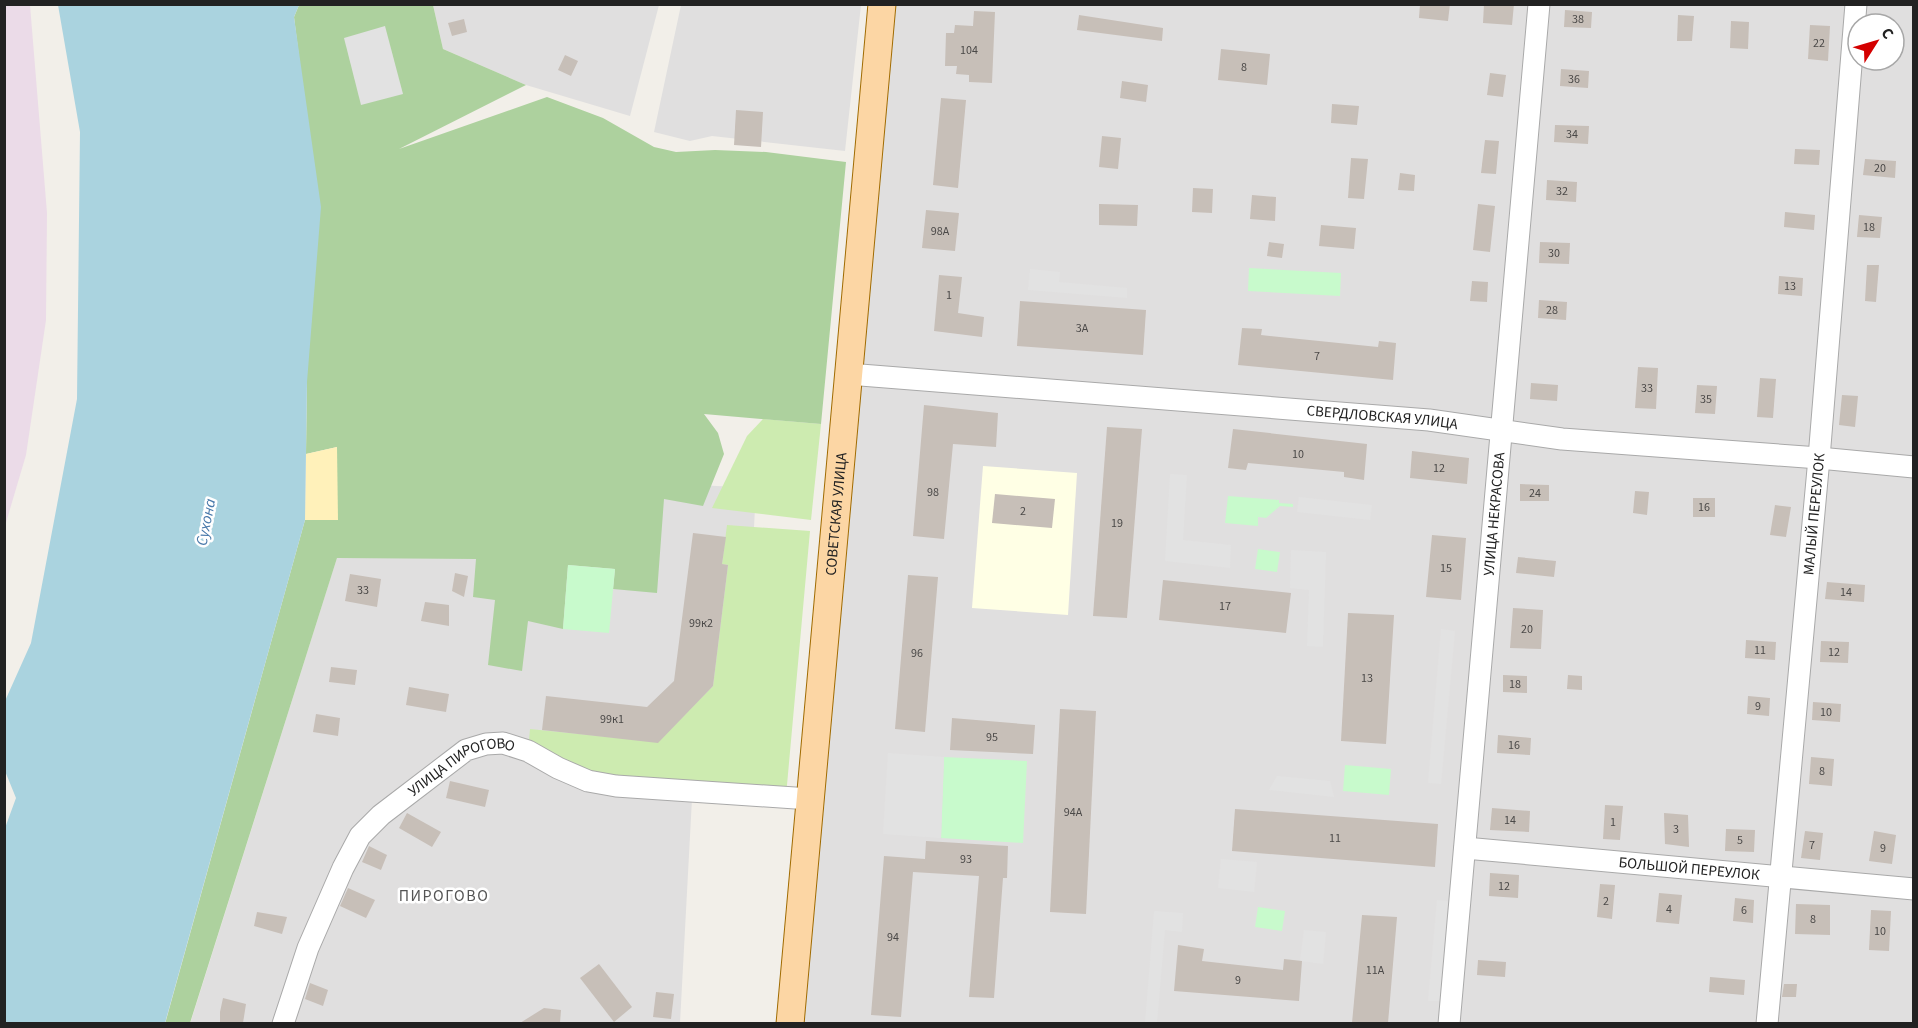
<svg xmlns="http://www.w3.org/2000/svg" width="1918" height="1028" viewBox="0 0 1918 1028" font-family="'Source Sans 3',sans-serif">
<rect width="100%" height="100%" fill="#f2efe9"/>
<g fill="#e0dfdf">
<polygon points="433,5 659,5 630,116 526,85 443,49"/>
<polygon points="681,5 861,5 845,151 712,136 690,141 654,132"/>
<polygon points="895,5 1533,5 1496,419 862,367"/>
<polygon points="1546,5 1853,5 1815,450 1564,433 1508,424"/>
<polygon points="1860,5 1913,5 1913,462 1824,452 1858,60 1894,60 1894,24 1859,24"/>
<polygon points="861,382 1495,434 1443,1023 803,1024"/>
<polygon points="1506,435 1813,464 1777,872 1473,844"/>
<polygon points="1823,464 1913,473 1913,884 1787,874"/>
<polygon points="619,481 756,488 744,726 696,724 680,1023 190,1024 341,545"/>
<polygon points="1471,853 1778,880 1764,1023 1456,1024"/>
<polygon points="1786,883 1913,894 1913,1023 1772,1024"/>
</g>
<polygon fill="#ebdbe8" points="30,5 47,213 46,320 26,455 5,526 4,5"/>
<polygon fill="#ffffe5" points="983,466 1077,473 1068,615 972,608"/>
<g fill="#cdebb0">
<polygon points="763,419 821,424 811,520 712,508 747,436"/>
<polygon points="727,525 810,531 786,796 616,786 528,751 530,729 658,742 713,686 728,565 722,564"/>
</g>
<polygon fill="#add19e" points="299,5 433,5 443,49 526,85 399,149 547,97 603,118 654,147 676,152 715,150 766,152 846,162 821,424 704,414 718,433 724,454 703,506 664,499 657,593 613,589 615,569 568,565 563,629 528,621 522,671 488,665 495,600 473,597 476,559 337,558 190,1023 165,1024 305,520 337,520 337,447 306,454 307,382 302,81 294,17"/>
<polygon fill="#fff1ba" points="337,447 338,520 305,520 306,454"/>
<g fill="#c8facc">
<polygon points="1249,268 1341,273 1340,296 1248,291"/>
<polygon points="1228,496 1279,500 1279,503 1293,504 1293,507 1280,506 1266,518 1258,517 1258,526 1225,523"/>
<polygon points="1258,549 1280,552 1277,572 1255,569"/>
<polygon points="568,565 615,569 609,633 563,629"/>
<polygon points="944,757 1027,761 1023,843 941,838"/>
<polygon points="1345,765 1391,769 1389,795 1343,791"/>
<polygon points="1258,907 1285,911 1282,931 1255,927"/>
</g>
<g fill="#e2e2e2">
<polygon points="385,26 403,94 361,105 344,38"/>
<polygon points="1030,269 1060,272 1059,282 1127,288 1127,298 1028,290"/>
<polygon points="1170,474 1187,475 1183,540 1231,545 1230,568 1165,561"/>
<polygon points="1299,497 1372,505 1370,520 1297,512"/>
<polygon points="1291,550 1326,552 1323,647 1307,646 1309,590 1290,588"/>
<polygon points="1441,629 1455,631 1441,784 1428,783"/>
<polygon points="888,753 944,757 941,838 883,834"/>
<polygon points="1277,776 1330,781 1334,797 1269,790"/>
<polygon points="1221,859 1257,862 1254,892 1218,888"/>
<polygon points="1437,900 1448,901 1440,1001 1428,1001"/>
<polygon points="1154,911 1183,913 1182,932 1165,930 1157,1023 1145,1023"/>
<polygon points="1304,930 1326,932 1323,964 1300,961"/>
</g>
<polygon fill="#aad3df" points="58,5 299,5 294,17 321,207 307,382 305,520 165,1023 5,1023 5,828 16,798 5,771 5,701 31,643 77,399 80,132"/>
<g fill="#c7bfb8">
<polygon points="1420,4 1450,4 1448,21 1419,18"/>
<polygon points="1484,4 1514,4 1512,25 1483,23"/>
<polygon points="1565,10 1592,12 1591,28 1564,27"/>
<polygon points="974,11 995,12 992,83 969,82 969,75 956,74 957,66 945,66 946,33 954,33 955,25 973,26"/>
<polygon points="1079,15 1163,28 1162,41 1077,30"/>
<polygon points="1678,15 1694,16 1692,41 1677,41"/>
<polygon points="464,19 467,32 452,36 448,23"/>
<polygon points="1731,21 1749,22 1748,49 1730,48"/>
<polygon points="1810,25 1830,26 1828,61 1808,59"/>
<polygon points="1221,49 1270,54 1267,85 1218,80"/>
<polygon points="565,55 578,61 571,76 558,70"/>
<polygon points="1561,69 1589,71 1588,88 1560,86"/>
<polygon points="1490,73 1506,75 1503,97 1487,95"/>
<polygon points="1122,81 1148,85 1146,102 1120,98"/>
<polygon points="941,98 966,100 958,188 933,185"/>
<polygon points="1332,104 1359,106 1357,125 1331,123"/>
<polygon points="736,110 763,112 761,147 734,145"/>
<polygon points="1555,125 1589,126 1588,144 1554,142"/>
<polygon points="1102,136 1121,138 1118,169 1099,167"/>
<polygon points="1485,140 1499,141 1496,174 1481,173"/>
<polygon points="1795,149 1820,150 1819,165 1794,164"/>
<polygon points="1351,158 1368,159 1364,199 1348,198"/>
<polygon points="1865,159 1896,161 1895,178 1863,175"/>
<polygon points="1400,173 1415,175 1414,191 1398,190"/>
<polygon points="1547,180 1577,182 1576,202 1546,200"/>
<polygon points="1193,188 1213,189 1212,213 1192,212"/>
<polygon points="1252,195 1276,197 1275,221 1250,219"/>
<polygon points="1099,204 1138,205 1137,226 1099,225"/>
<polygon points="1478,204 1495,206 1490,252 1473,250"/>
<polygon points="926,210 959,213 955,251 922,248"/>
<polygon points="1785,212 1815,215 1814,230 1784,227"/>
<polygon points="1859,215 1882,217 1880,238 1857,237"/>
<polygon points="1321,225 1356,228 1354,249 1319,246"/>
<polygon points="1269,242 1284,244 1282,258 1267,256"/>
<polygon points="1540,242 1570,243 1569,264 1539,263"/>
<polygon points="1867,265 1879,265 1876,302 1865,301"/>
<polygon points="939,275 962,277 958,313 984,317 982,337 934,331"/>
<polygon points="1779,276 1803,278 1802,296 1778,294"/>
<polygon points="1472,281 1488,282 1487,302 1470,301"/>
<polygon points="1539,300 1567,302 1566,320 1538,318"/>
<polygon points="1020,301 1146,310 1143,355 1017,346"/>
<polygon points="1242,328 1262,329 1261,335 1378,347 1379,341 1396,343 1393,380 1238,365"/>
<polygon points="1638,367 1658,368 1656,409 1635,408"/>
<polygon points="1760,378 1776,379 1773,418 1757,417"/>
<polygon points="1531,383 1558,385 1557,401 1530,399"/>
<polygon points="1697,385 1717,386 1715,414 1695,413"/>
<polygon points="1842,395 1858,396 1855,427 1839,425"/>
<polygon points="924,405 998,413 996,447 953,444 944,539 913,536"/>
<polygon points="1107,427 1142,429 1127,618 1093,616"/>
<polygon points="1233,429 1367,444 1364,480 1344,477 1344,472 1248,463 1246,470 1228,468"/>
<polygon points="1412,451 1469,458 1467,484 1410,478"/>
<polygon points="1520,484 1549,485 1549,501 1520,501"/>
<polygon points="1635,491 1649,492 1647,515 1633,513"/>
<polygon points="995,494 1055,499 1052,528 992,523"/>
<rect x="1693" y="498" width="22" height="19"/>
<polygon points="1775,505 1791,507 1786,537 1770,535"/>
<polygon points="693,533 726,537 722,564 728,565 713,686 658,743 542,730 546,696 647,707 674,681"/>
<polygon points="1432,535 1466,538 1461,600 1426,597"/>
<polygon points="1518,557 1556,561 1554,577 1516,573"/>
<polygon points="455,573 468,576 464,597 452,591"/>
<polygon points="350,574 381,579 377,607 345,601"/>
<polygon points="908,575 938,577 925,732 895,729"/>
<polygon points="1163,580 1291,593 1286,633 1159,620"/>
<polygon points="1827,582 1865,585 1864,602 1825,599"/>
<polygon points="425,602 449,605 449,626 421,621"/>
<polygon points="1513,608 1543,610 1541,649 1510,648"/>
<polygon points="1348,613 1394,615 1386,744 1341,741"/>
<polygon points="1746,640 1776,642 1775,660 1745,658"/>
<polygon points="1821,641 1849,642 1848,663 1820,662"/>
<polygon points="331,667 357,670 355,685 329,682"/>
<polygon points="1503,675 1527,676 1527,693 1503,692"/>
<polygon points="1568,675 1582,676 1582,690 1567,689"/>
<polygon points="409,687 449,694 446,712 406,705"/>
<polygon points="1748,696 1770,698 1769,716 1747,714"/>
<polygon points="1813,702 1841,704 1840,722 1812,720"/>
<polygon points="1060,709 1096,711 1086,914 1050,912"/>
<polygon points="316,714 340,718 338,736 313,732"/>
<polygon points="952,718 1035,725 1033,754 950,750"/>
<polygon points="1498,735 1531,738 1530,755 1497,753"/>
<polygon points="1811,757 1834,759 1832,786 1809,784"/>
<polygon points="450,781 489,790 485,807 446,798"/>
<polygon points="1605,805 1623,806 1620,840 1603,839"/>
<polygon points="1492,808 1530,811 1529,832 1490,830"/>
<polygon points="1235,809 1438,824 1435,867 1232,851"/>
<polygon points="407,813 441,832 432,847 399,828"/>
<polygon points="1664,813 1688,815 1689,847 1665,844"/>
<polygon points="1726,829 1755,830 1754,852 1725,851"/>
<polygon points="1805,831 1823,833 1820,860 1801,858"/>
<polygon points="1874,831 1896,835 1892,864 1869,861"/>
<polygon points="926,841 1008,846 1007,878 1003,878 994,998 969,997 979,876 913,872 901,1017 871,1015 884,856 925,859"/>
<polygon points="369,846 387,855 381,870 362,862"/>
<polygon points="1490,873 1519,875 1518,898 1489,896"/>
<polygon points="1600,884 1615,885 1612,919 1597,917"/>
<polygon points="348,888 375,900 366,918 340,906"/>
<polygon points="1659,893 1682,895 1679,924 1656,922"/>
<polygon points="1735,898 1754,900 1753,923 1733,921"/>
<polygon points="1796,904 1830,905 1830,935 1795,934"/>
<polygon points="1871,910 1891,911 1889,951 1869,950"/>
<polygon points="257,912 287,917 282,934 254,926"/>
<polygon points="1362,915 1397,917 1388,1023 1352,1023"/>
<polygon points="1178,945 1204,949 1202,961 1283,970 1284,959 1302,961 1299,1001 1174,991"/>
<polygon points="1478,960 1506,962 1505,977 1477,975"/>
<polygon points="599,964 632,1007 614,1022 580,978"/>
<polygon points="1710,977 1745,980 1744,995 1709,992"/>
<polygon points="310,983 328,990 323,1006 305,999"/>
<polygon points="1784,984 1797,984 1796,997 1782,997"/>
<polygon points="656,992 674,994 671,1019 653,1017"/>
<polygon points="223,998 246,1004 243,1023 220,1023 220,1012"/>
<polygon points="544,1008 561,1010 560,1023 520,1023"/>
</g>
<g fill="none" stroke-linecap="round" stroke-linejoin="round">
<defs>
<g id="minor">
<path id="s1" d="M848 374 1429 420 1562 439 1819 458 1914 467"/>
<path id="s2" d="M1465 848 1914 889"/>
<path id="s3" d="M283 1024 308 948 343 868 360 836 381 815 466 750 486 744 503 743 528 751 558 768 588 781 616 786 810 799"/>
<path id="s4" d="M1449 1024 1539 4"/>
<path id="s5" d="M1767 1024 1819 458 1856 4"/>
</g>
<g id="major">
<path id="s6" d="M790 1024 882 4"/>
</g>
</defs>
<use href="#minor" stroke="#a9a9a9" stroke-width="23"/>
<use href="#major" stroke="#a06b00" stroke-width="29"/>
<use href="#minor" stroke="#fff" stroke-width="21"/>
<use href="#major" stroke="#fcd6a4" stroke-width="27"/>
</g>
<g text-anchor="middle" stroke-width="5" stroke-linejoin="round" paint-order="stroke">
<g font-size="12" fill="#4b4948">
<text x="1578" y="23">38</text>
<text x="1819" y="47">22</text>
<text x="969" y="54">104</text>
<text x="1244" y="71">8</text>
<text x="1574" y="83">36</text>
<text x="1572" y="138">34</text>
<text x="1880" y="172">20</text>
<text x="1562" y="195">32</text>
<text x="1869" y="231">18</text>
<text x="940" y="235">98А</text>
<text x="1554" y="257">30</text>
<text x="1790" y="290">13</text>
<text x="949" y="299">1</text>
<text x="1552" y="314">28</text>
<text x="1082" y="332">3А</text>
<text x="1317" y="360">7</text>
<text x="1647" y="392">33</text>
<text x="1706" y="403">35</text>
<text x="1298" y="458">10</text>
<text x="1439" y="472">12</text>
<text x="933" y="496">98</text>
<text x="1535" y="497">24</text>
<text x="1704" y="511">16</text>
<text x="1023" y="515">2</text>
<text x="1117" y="527">19</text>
<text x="1446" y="572">15</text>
<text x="363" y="594">33</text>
<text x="1846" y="596">14</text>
<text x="1225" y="610">17</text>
<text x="701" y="627">99к2</text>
<text x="1527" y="633">20</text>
<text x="1760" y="654">11</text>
<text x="1834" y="656">12</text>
<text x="917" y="657">96</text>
<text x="1367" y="682">13</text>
<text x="1515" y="688">18</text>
<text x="1758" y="710">9</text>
<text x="1826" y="716">10</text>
<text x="612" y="723">99к1</text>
<text x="992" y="741">95</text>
<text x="1514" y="749">16</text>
<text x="1822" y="775">8</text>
<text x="1073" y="816">94А</text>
<text x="1510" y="824">14</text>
<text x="1613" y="826">1</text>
<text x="1676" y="833">3</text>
<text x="1335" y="842">11</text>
<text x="1740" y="844">5</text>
<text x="1812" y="849">7</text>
<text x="1883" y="852">9</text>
<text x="966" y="863">93</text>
<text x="1504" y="890">12</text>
<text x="1606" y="905">2</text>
<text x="1669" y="913">4</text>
<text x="1744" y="914">6</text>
<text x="1813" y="923">8</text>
<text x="1880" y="935">10</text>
<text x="893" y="941">94</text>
<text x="1375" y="974">11А</text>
<text x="1238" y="984">9</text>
</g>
<g font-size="15" fill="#222" stroke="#fff">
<text dy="5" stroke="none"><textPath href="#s1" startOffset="536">СВЕРДЛОВСКАЯ УЛИЦА</textPath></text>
<text dy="5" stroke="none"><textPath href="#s6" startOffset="512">СОВЕТСКАЯ УЛИЦА</textPath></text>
<text dy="5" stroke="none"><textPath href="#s4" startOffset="512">УЛИЦА НЕКРАСОВА</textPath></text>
<text dy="5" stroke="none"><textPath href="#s5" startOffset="512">МАЛЫЙ ПЕРЕУЛОК</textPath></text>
<text dy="5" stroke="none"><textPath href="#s3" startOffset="330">УЛИЦА ПИРОГОВО</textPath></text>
<text dy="5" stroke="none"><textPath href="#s2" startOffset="225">БОЛЬШОЙ ПЕРЕУЛОК</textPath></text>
</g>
<g font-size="16" font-style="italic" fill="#4a7aab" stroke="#fff">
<text transform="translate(205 522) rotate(-79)" y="6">Сухона</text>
</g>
<g font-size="16" letter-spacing="1.5" fill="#555" stroke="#fff">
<text x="444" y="901">ПИРОГОВО</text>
</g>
</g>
<rect width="1918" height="1028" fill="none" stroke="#222222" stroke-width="12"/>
<g transform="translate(1876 42) rotate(53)"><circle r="28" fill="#ffffff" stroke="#a7a7a7" stroke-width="1.5"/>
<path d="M0-4.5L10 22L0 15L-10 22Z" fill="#d40000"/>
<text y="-9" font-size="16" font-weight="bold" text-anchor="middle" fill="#222222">С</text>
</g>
</svg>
